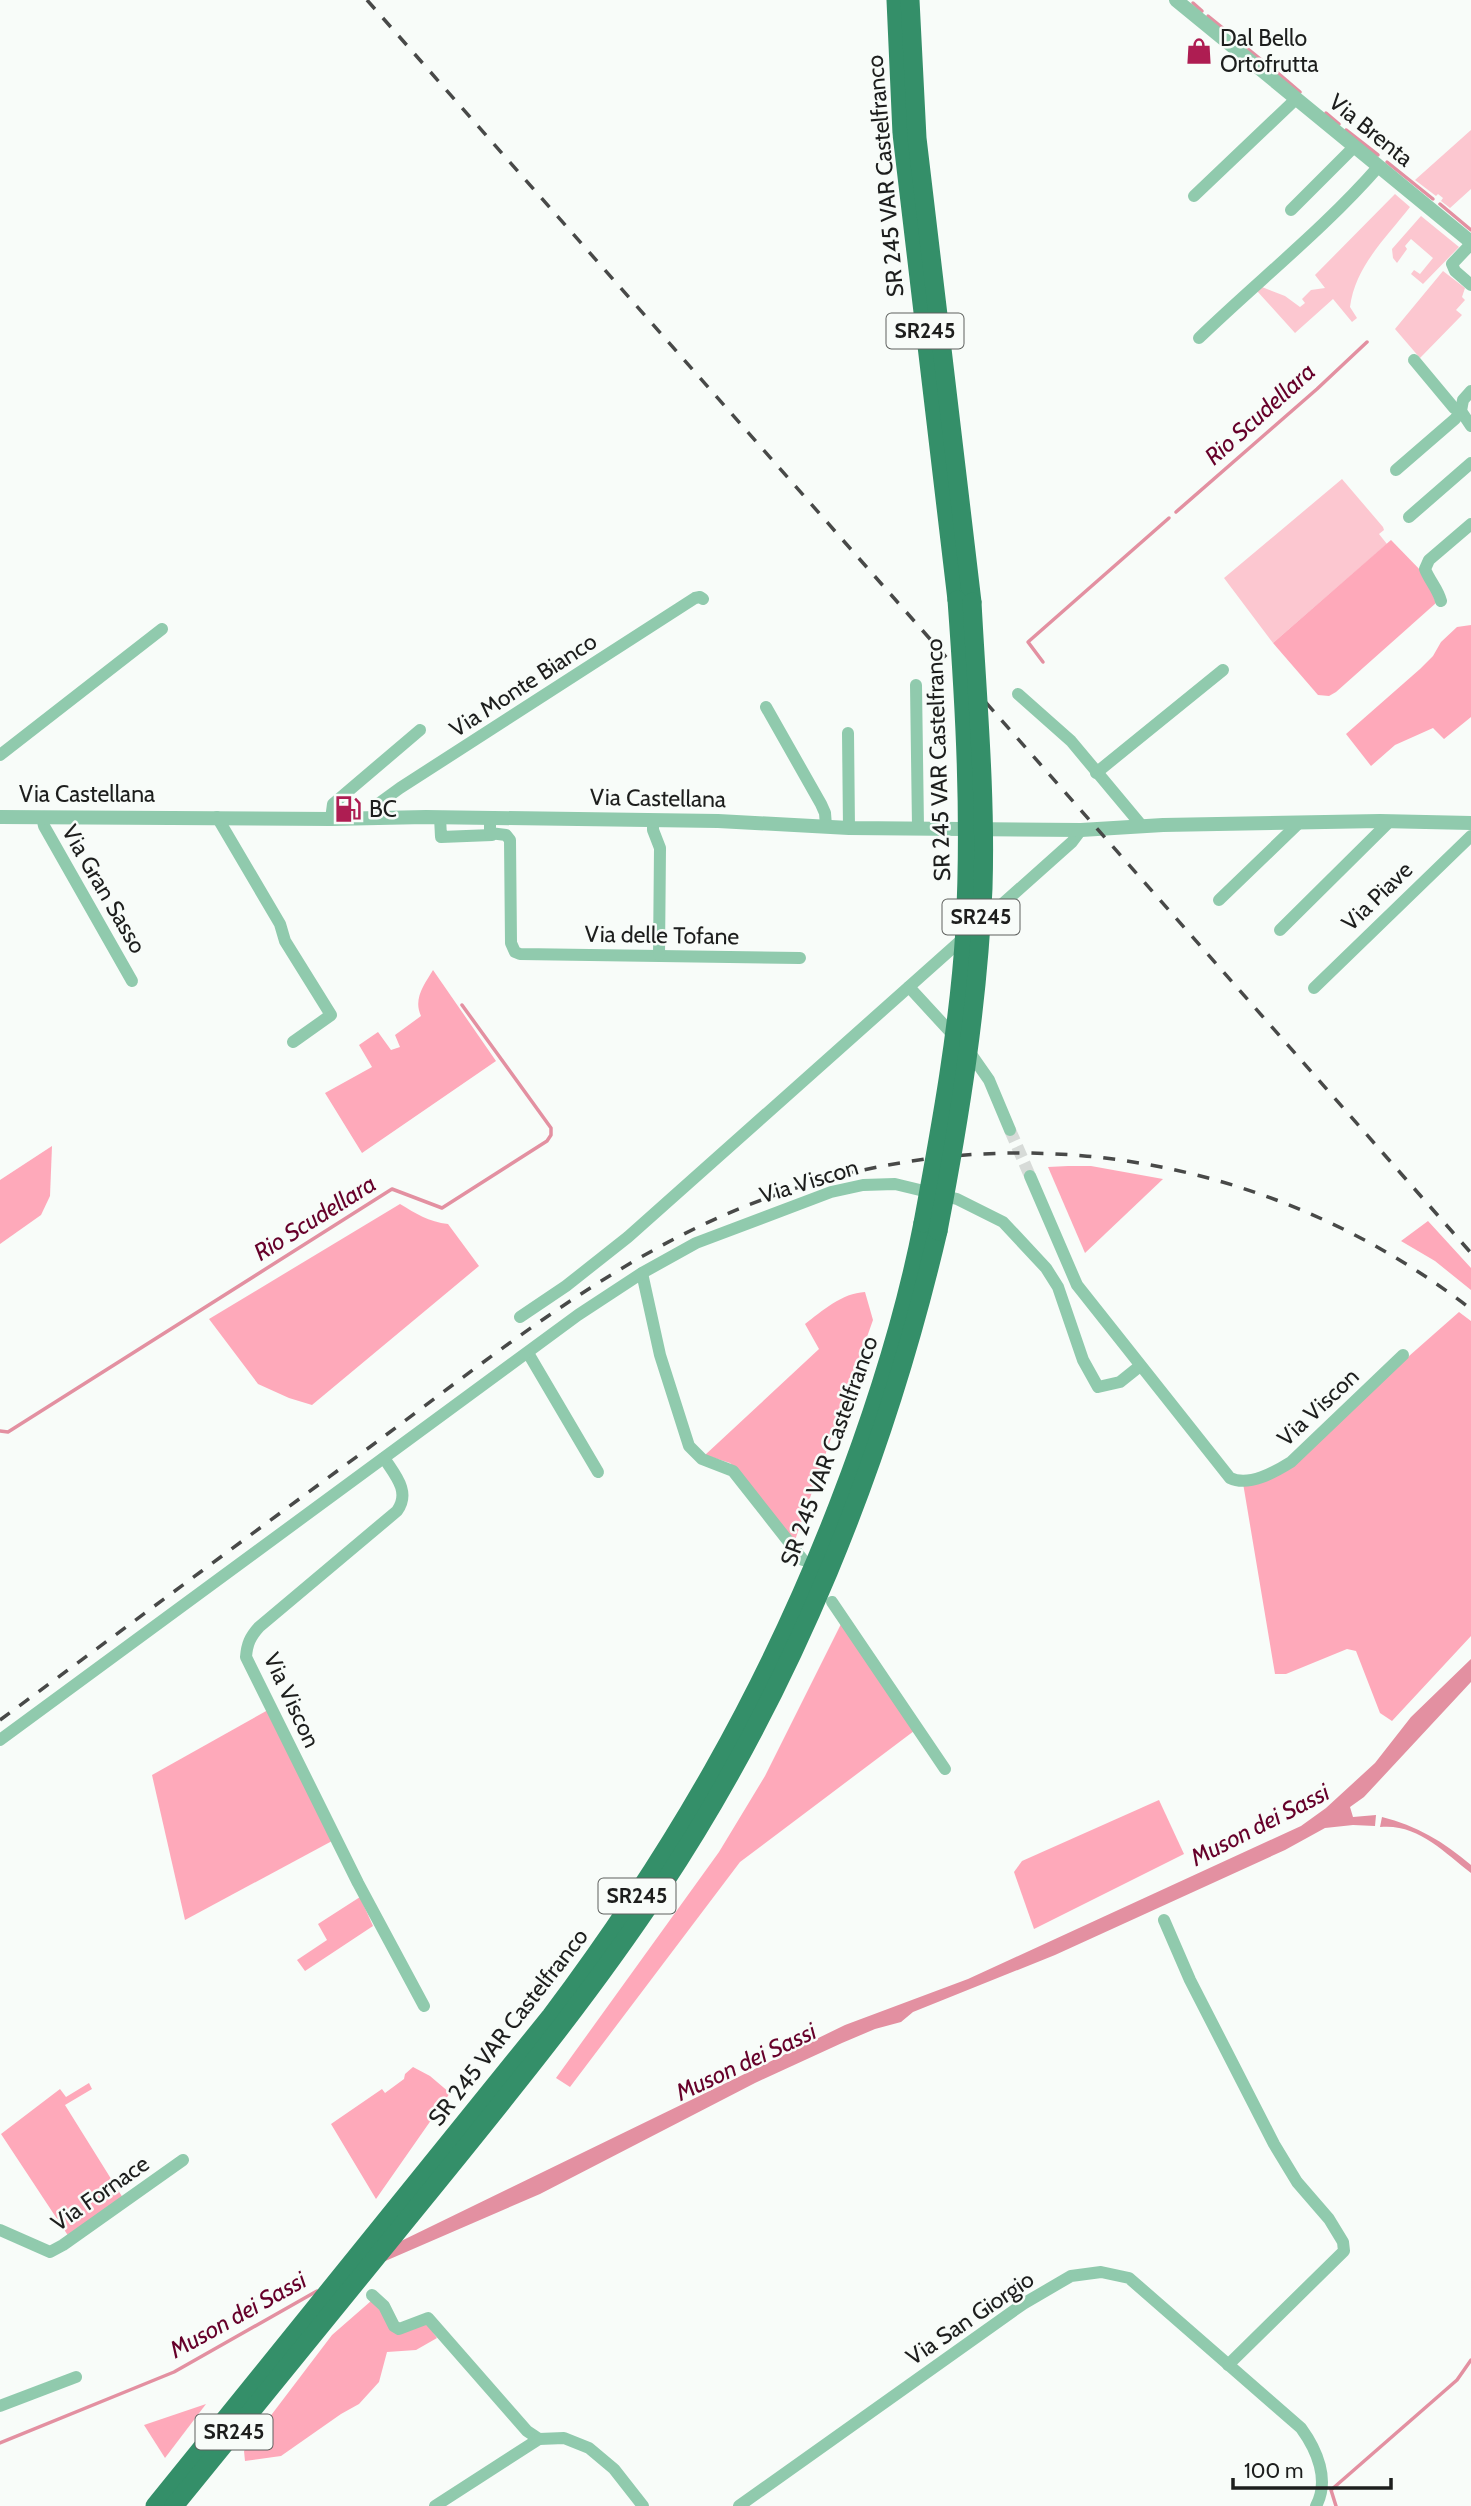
<svg xmlns="http://www.w3.org/2000/svg" width="1471" height="2506" viewBox="0 0 1471 2506" font-family="Cabin,sans-serif">
<rect width="100%" height="100%" fill="#f8fcf9"/>
<g fill="#fcc7d0">
<polygon points="1471,130 1471,189 1450,208 1441,201 1443,198 1438,194 1436,196 1415,180"/>
<path d="M1395 194 1410 207C1385 239 1355 267 1350 307L1357 318 1352 322 1333 299 1295 333 1257 291 1262 287 1285 296 1300 307 1305 303 1302 299 1311 290 1325 288 1315 275Z"/>
<polygon points="1421,216 1459,247 1423,284 1411,274 1414,270 1420,274 1433,258 1411,239 1405,246 1407,249 1397,263 1393,258 1392,249"/>
<polygon points="1443,271 1465,288 1462,297 1465,300 1456,310 1462,315 1420,358 1395,329"/>
<polygon points="1342,479 1383,527 1384,530 1379,534 1387,544 1273,643 1224,578"/>
</g>
<g fill="#fea9ba">
<polygon points="1391,540 1425,575 1436,603 1336,692 1329,696 1318,695 1273,643"/>
<polygon points="1471,625 1471,717 1444,739 1433,728 1395,745 1371,766 1346,734 1420,669 1433,656 1441,642 1457,627"/>
<path d="M433 970 496 1061 362 1153 325 1093 372 1067 359 1045 378 1032 391 1050 400 1047 395 1035 421 1016C413 999 424 985 433 970Z"/>
<polygon points="52,1146 50,1196 41,1215 0,1244 0,1180"/>
<polygon points="1068,1166 1091,1166 1163,1179 1085,1253 1048,1167"/>
<path d="M400 1204C415 1213 429 1222 448 1224L479 1266 312 1405 289 1398 258 1384 209 1319Z"/>
<polygon points="1428,1221 1471,1268 1471,1290 1435,1261 1401,1241"/>
<path d="M865 1292 873 1320 794 1543 740 1472 730 1463 705 1455 819 1349 805 1324C822 1311 842 1293 865 1292Z"/>
<polygon points="1459,1312 1471,1321 1471,1636 1392,1721 1380,1713 1356,1651 1347,1649 1286,1674 1275,1674 1243,1483 1274,1475"/>
<polygon points="841,1624 914,1731 740,1862 570,2087 556,2078 719,1852 765,1776"/>
<polygon points="268,1710 332,1841 185,1920 152,1775"/>
<polygon points="1159,1800 1184,1854 1034,1929 1014,1872 1022,1861"/>
<polygon points="360,1897 373,1926 305,1971 297,1960 327,1940 318,1924"/>
<polygon points="413,2067 430,2076 450,2093 376,2199 331,2124 382,2089 385,2093 404,2079 405,2074"/>
<polygon points="89,2083 92,2089 65,2105 123,2198 69,2237 1,2134 60,2089 66,2097"/>
<polygon points="371,2301 380,2309 394,2332 426,2322 437,2338 416,2350 387,2352 379,2382 359,2404 341,2414 281,2456 245,2461 244,2451 332,2335"/>
<polygon points="206,2404 165,2458 144,2425"/>
</g>
<g fill="#e390a1">
<polygon points="1471,1659 1471,1682 1364,1797 1350,1807 1353,1817 1376,1815 1375,1826 1353,1825 1325,1828 1285,1850 1055,1955 913,2012 901,2022 875,2029 842,2043 755,2083 540,2194 383,2262 399,2242 845,2025 968,1979 1301,1826 1326,1808 1375,1763 1411,1717"/>
<path d="M1382 1817C1416 1825 1444 1842 1471 1865V1873C1444 1852 1417 1823 1380 1827Z"/>
</g>
<g fill="none" stroke-linecap="round" stroke-linejoin="round">
<g stroke="#e390a1" stroke-width="3.5">
<polyline points="1193,3 1202,11"/>
<polyline points="1208,16 1224,29"/>
<polyline points="1232,36 1264,62"/>
<polyline points="1272,68 1300,92"/>
<polyline points="1326,113 1339,124"/>
<polyline points="1346,130 1378,155"/>
<polyline points="1387,162 1433,199"/>
<polyline points="1440,204 1471,230"/>
<polyline points="1176,512 1317,389 1367,342"/>
<polyline points="1043,662 1028,642 1169,518"/>
<polyline points="0,1431 8,1432 392,1189 442,1208 547,1141 551,1135 551,1128 462,1005"/>
<polyline points="0,2443 174,2372 317,2291"/>
<polyline points="1336,2506 1331,2490 1457,2380 1471,2360"/>
</g>
<polyline stroke="#d7dbd8" stroke-width="12" stroke-dasharray="12 6" stroke-linecap="butt" points="1010,1130 1030,1176"/>
<g stroke="#90caad" stroke-width="12">
<polyline points="1194,196 1296,99"/>
<polyline points="1291,210 1354,147"/>
<polyline points="1471,244 1452,264 1455,271 1471,285"/>
<path d="M1199 338C1259 280 1324 229 1379 166"/>
<polyline points="1471,391 1463,400 1461,411 1471,426"/>
<polyline points="1396,470 1455,419 1461,411 1454,408 1414,360"/>
<polyline points="1409,517 1471,463"/>
<path d="M1441 601C1438 589 1429 580 1425 569L1429 560 1471 524"/>
<polyline points="916,685 918,827"/>
<polyline points="1018,694 1071,741 1142,826"/>
<polyline points="766,707 821,804 825,813 826,826"/>
<polyline points="848,733 849,828"/>
<polyline points="0,755 162,629"/>
<polyline points="1096,773 1223,670"/>
<polyline points="42,817 44,826 132,981"/>
<polyline points="217,817 280,924 285,941 331,1015 293,1042"/>
<polyline points="440,817 441,837 492,835"/>
<polyline points="376,818 376,807 378,804 400,788 695,598 700,597 703,599"/>
<polyline points="331,819 333,804 420,730"/>
<polyline points="490,819 490,833 506,835 510,840 511,943 515,952 520,954 800,958"/>
<polyline points="653,820 653,830 660,848 659,955"/>
<polyline points="1219,900 1300,822"/>
<polyline points="980,924 1072,842 1081,830"/>
<polyline points="1280,930 1390,821"/>
<polyline points="909,987 955,1037"/>
<polyline points="1314,988 1471,836"/>
<polyline points="968,1050 989,1080 1010,1130"/>
<path d="M1030 1176 1077 1285 1230 1478C1249 1487 1275 1472 1291 1462L1403 1355"/>
<polyline points="642,1273 660,1355 689,1446 702,1459 733,1471 803,1560"/>
<polyline points="520,1317 566,1286 628,1237 966,936"/>
<polyline points="528,1353 598,1472"/>
<path d="M384 1458C395 1475 411 1492 397 1511L259 1627C250 1637 247 1644 246 1657L358 1883 424 2006"/>
<polyline points="832,1602 945,1769"/>
<polyline points="0,1740 578,1315 642,1273 696,1243 831,1192 863,1185 895,1184 957,1199 1003,1222 1046,1268 1058,1287 1083,1360 1098,1387 1120,1382 1140,1366"/>
<polyline points="1164,1920 1190,1980 1274,2144 1297,2182 1329,2219 1343,2242 1344,2251 1228,2365"/>
<polyline points="0,2230 50,2252 63,2245 183,2160"/>
<polyline points="372,2295 384,2306 394,2326 399,2329 428,2318 527,2431 539,2439"/>
<polyline points="0,2406 76,2377"/>
<polyline points="435,2506 539,2439 564,2438 589,2448 614,2469 643,2506"/>
<path d="M739 2506 1023 2304 1071 2276 1101 2272 1129 2278 1301 2428C1317 2450 1330 2480 1316 2506"/>
</g>
<g stroke="#90caad" stroke-width="14">
<polyline points="1176,0 1471,242"/>
<polyline points="0,817 331,819 426,817 718,821 849,828 1081,830 1163,825 1380,821 1471,823"/>
</g>
<g stroke="#348f69" stroke-width="19">
<polyline points="896,0 902,134 957,600"/>
<polyline points="910,0 917,138 972,602"/>
<path d="M155 2506 551 2016C672 1855 765 1694 838 1506 874 1413 904 1321 923 1223"/>
<path d="M174 2506C258 2402 343 2299 427 2195 508 2095 589 1996 660 1889 792 1690 884 1462 938 1231"/>
</g>
<g stroke="#484948" stroke-width="3.5" stroke-dasharray="12 12" stroke-linecap="butt">
<polyline points="367,0 1471,1253"/>
<path d="M0 1720C120 1632 239 1543 359 1455 461 1380 565 1295 678 1237 938 1103 1240 1131 1471 1309"/>
</g>
<g stroke="#348f69" stroke-width="19">
<path d="M923 1223C941 1126 959 1028 965 929 971 819 965 709 957 600"/>
<path d="M938 1231C960 1117 978 1004 983 888 986 793 977 697 972 602"/>
</g>
</g>
<defs>
<symbol id="shop-bare" viewBox="-9 -9 18 18"><path d="M-5-2.5h2.3a2.7 3.5 0 0 1 5.4 0H5L5.5 6h-11ZM-1.5-2.5h3a1.5 2.3 0 0 0-3 0Z" fill="#ae1d52" stroke="#f8fcf9" stroke-width="2.5" paint-order="stroke"/></symbol>
<symbol id="fuel-bare" viewBox="-9 -9 18 18"><path d="M-5.5-6h7V0h2V4h1.3V-2.5L3-4.5l.8-.8L6-3V5H2.5V1h-1V6h-7ZM-4.2-4.7v3.2H.2V-4.7Z" fill="#ae1d52" stroke="#f8fcf9" stroke-width="2.5" paint-order="stroke"/></symbol>
</defs>
<g fill-rule="evenodd">
<use href="#shop-bare" x="1180" y="32" width="38" height="38"/>
<use href="#fuel-bare" x="329" y="790" width="38" height="38"/>
</g>
<g text-anchor="middle" stroke-width="5" stroke-linejoin="round" paint-order="stroke">
<g fill="#f8fcf9" stroke="#5f615f" stroke-width="2">
<rect x="886.5" y="313.5" width="77" height="35" rx="5"/>
<rect x="942.5" y="899.5" width="77" height="35" rx="5"/>
<rect x="598.5" y="1878.5" width="77" height="35" rx="5"/>
<rect x="195.5" y="2414.5" width="77" height="35" rx="5"/>
</g>
<g font-size="21" font-weight="bold" fill="#1d1e1d">
<text x="925" y="338">SR245</text>
<text x="981" y="924">SR245</text>
<text x="637" y="1903">SR245</text>
<text x="234" y="2439">SR245</text>
</g>
<g font-size="23" fill="#1d1e1d" stroke="#f8fcf9" text-anchor="start">
<text x="1220" y="46">Dal Bello<tspan x="1220" dy="26">Ortofrutta</tspan></text>
<text x="369" y="817">BC</text>
</g>
<g font-size="23" fill="#1d1e1d" stroke="#f8fcf9">
<text transform="translate(1371 130) rotate(39)" y="8">Via Brenta</text>
<text transform="translate(885 176) rotate(-95)" y="8">SR 245 VAR Castelfranco</text>
<text transform="translate(523 685) rotate(-33)" y="8">Via Monte Bianco</text>
<text transform="translate(938 760) rotate(-92)" y="8">SR 245 VAR Castelfranco</text>
<text x="87" y="802">Via Castellana</text>
<text transform="translate(658 798) rotate(1)" y="8">Via Castellana</text>
<text transform="translate(104 889) rotate(60)" y="8">Via Gran Sasso</text>
<text transform="translate(1377 896) rotate(-44)" y="8">Via Piave</text>
<text transform="translate(662 935) rotate(1)" y="8">Via delle Tofane</text>
<text transform="translate(809 1181) rotate(-17)" y="8">Via Viscon</text>
<text transform="translate(1318 1407) rotate(-43)" y="8">Via Viscon</text>
<text transform="translate(829 1451) rotate(-70)" y="8">SR 245 VAR Castelfranco</text>
<text transform="translate(292 1700) rotate(65)" y="8">Via Viscon</text>
<text transform="translate(508 2027) rotate(-52)" y="8">SR 245 VAR Castelfranco</text>
<text transform="translate(100 2193) rotate(-35)" y="8">Via Fornace</text>
<text transform="translate(970 2318) rotate(-34)" y="8">Via San Giorgio</text>
</g>
<g font-size="24" font-style="italic" fill="#66002a" stroke="#f8fcf9">
<text transform="translate(1260 414) rotate(-42)" y="8">Rio Scudellara</text>
<text transform="translate(315 1218) rotate(-32)" y="8">Rio Scudellara</text>
<text transform="translate(1260 1825) rotate(-27)" y="8">Muson dei Sassi</text>
<text transform="translate(746 2062) rotate(-25)" y="8">Muson dei Sassi</text>
<text transform="translate(238 2315) rotate(-29)" y="8">Muson dei Sassi</text>
</g>
</g>
<path d="M1233 2478v10h158v-10" fill="none" stroke="#1d1e1d" stroke-width="3.5"/>
<text x="1244" y="2478" font-size="21" fill="#1d1e1d" stroke="#f8fcf9" stroke-width="5" paint-order="stroke">100 m</text>
</svg>
